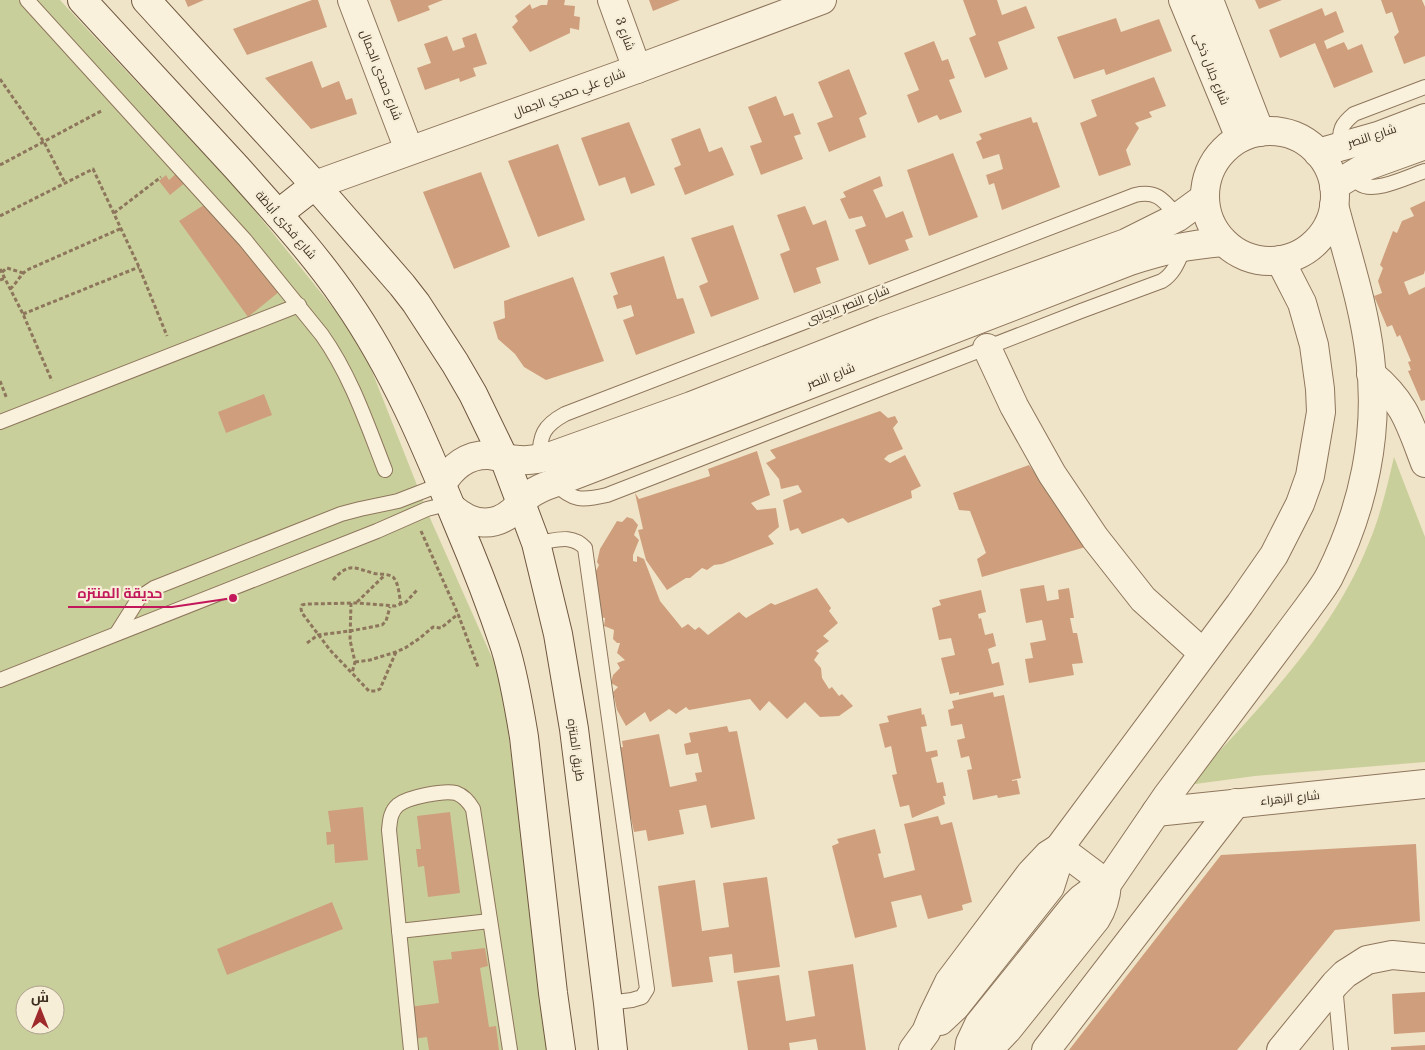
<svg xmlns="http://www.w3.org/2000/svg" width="1425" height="1050" viewBox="0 0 1425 1050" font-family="'Libre Baskerville',Cairo,serif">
<rect width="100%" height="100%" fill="#f0e4c8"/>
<g fill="#c9cf9b" fill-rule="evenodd">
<path d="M0 0H60L243 196 360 341 430 518 501 678 550 1050H0ZM25 995H55V1025H25Z"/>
<path d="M1394 457 1425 537V762L1255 776 1188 785C1255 712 1330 639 1368 545 1380 517 1387 487 1394 457Z"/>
</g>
<g fill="#cf9f7d">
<polygon points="185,0 204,0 188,7"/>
<polygon points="312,0 318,0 327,27 247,55 233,29"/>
<polygon points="390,0 443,0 428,6 430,10 398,22"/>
<polygon points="548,0 565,0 564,5 575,6 574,16 580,17 579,30 570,28 570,33 530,52 512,27 518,21 515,16 530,4 532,9 541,5 547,5"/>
<polygon points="649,0 680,0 653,11"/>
<polygon points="963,0 997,0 1002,15 1026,6 1035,28 998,42 1008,69 985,78 969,38 976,35"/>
<polygon points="1255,0 1282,0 1259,9"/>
<polygon points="1381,0 1422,0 1425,7 1425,56 1404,64 1394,37 1399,32 1392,12 1386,14"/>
<polygon points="1322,8 1325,16 1336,11 1344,32 1324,41 1327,49 1344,42 1348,50 1362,44 1373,72 1334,88 1315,43 1280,58 1269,30"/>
<polygon points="1116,18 1121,32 1159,19 1172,51 1106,75 1104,69 1074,79 1057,37"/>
<polygon points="476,33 487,64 473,68 476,76 460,82 459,78 425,90 417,68 431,63 424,44 447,36 453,51 465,47 462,38"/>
<polygon points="934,41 942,61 948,59 955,78 949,80 962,112 940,120 937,115 918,123 907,95 919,90 904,53"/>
<polygon points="312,61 322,88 339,81 346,100 352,98 357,114 311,129 265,78"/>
<polygon points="849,69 867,114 859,118 866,137 829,152 817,123 833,117 818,82"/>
<polygon points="1154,77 1166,106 1149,112 1152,117 1135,123 1139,128 1126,150 1131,165 1099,176 1080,123 1097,116 1091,100"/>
<polygon points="776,96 784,116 793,113 801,134 794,136 803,159 761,175 750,146 762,142 748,107"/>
<polygon points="1031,117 1033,123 1037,122 1060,187 1002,210 994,183 989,185 986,175 1003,169 999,154 983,159 976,142 982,139 979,134"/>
<polygon points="629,122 655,185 631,194 625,177 599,186 581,138"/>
<polygon points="700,128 709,152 722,147 734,175 685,195 674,168 681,165 671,139"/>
<polygon points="558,144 585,220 538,237 508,161"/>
<polygon points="953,153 978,217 929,236 907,170"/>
<polygon points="178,172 186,182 170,195 159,181 166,175 169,180"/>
<polygon points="481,172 510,247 454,269 423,192"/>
<polygon points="880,176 883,186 873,190 886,218 903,211 913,237 905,240 909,250 869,265 855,230 866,226 862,216 849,219 840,199 846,197 843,192"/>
<polygon points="1425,201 1425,270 1424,274 1404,282 1409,295 1425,287 1425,400 1421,401 1408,371 1411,370 1408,362 1411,361 1400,335 1397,337 1392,325 1387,327 1374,296 1382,293 1378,281 1383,268 1380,265 1393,231 1397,233 1402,221 1414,216 1410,208"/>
<polygon points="207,203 280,291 248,317 179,221"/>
<polygon points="805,206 813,225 826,220 839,260 816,268 821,283 794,293 780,254 790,250 777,215"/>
<polygon points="733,225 759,299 711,317 699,286 708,282 691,238"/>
<polygon points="664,256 677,299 683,298 695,333 636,355 623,320 634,316 631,305 617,309 613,296 618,294 610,273"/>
<polygon points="573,277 604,361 546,380 524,367 515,354 498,339 493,322 505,318 504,301"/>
<polygon points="264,394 272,415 226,433 218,412"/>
<polygon points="880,411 888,418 895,416 898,422 893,428 903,449 888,455 884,459 890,463 905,455 921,486 911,491 912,498 848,523 843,518 802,534 798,528 790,531 783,500 802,492 798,485 781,489 779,479 766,463 776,458 770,450"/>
<polygon points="757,451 770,495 751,503 757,510 776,508 779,527 768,536 774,544 722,564 714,565 707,570 702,568 690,578 686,578 667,590 646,560 638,530 643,529 635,493 639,499 710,476 708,469"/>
<polygon points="1029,465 1089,546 982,577 977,559 986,553 970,511 959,510 953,493"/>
<polygon points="627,517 633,519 638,525 634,535 639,540 633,555 633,561 637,562 637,556 644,559 660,601 682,628 688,624 695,630 699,627 708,635 739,612 746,618 771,603 775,605 817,588 831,608 829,611 838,623 823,636 829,641 816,651 819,653 814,660 821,668 822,678 829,689 832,687 839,696 842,694 853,706 839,716 820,717 805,702 787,719 769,701 760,711 750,699 689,710 686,707 676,714 669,709 650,722 645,712 626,726 617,710 613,692 618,687 611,683 613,675 620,668 617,663 625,660 617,653 620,643 617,643 613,639 614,630 604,626 605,618 600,617 595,573 599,565 597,562 600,549 617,521 622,522"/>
<polygon points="1044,585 1047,601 1059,599 1058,590 1069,588 1074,618 1070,618 1073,633 1077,633 1083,663 1072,664 1074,675 1029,683 1025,659 1033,658 1030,643 1046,640 1042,620 1026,623 1020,589"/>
<polygon points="981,590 986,612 978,614 979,619 981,618 985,635 993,633 996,646 988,649 992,664 999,662 1004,685 959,695 959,692 950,694 941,658 955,655 951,638 939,640 932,608 941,605 939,600"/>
<polygon points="993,692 994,697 1004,695 1021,778 1012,780 1012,781 1017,780 1020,794 998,798 997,795 973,800 967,770 972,769 969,756 961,758 957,740 965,738 962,724 951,726 948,710 954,708 952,701"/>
<polygon points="921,708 922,715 924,714 927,726 921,727 926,752 937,750 938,756 931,758 937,783 943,782 946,796 943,796 945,804 912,818 909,805 900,807 892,775 897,774 891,746 885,748 879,724 889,722 887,716"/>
<polygon points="727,726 729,732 737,731 755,819 711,828 706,805 679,810 684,834 648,841 646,830 634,832 616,748 623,747 622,741 659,734 670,787 697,781 695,773 702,772 698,753 686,755 684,744 691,742 689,733"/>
<polygon points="363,807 368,860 335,863 334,844 327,845 326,832 331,832 328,811"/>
<polygon points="450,812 460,893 428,897 424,866 418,867 416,849 421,849 417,816"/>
<polygon points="938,816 941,825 952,822 972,902 962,905 963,910 928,919 921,895 891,902 897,927 855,938 832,846 839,843 837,839 875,829 881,853 878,854 884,878 915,870 904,824"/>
<polygon points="1416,844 1420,921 1335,930 1237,1050 1069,1050 1221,855"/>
<polygon points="767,877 780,967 734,973 732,954 709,957 713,982 672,987 658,886 695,880 702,931 729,927 723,883"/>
<polygon points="332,902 343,929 227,975 217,949"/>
<polygon points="485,948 488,966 480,968 489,1027 496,1026 499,1050 429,1050 427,1037 413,1039 409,1007 439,1003 433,961 452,959 451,952"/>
<polygon points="853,964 866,1050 818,1050 816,1039 789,1043 790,1050 748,1050 737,981 779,975 786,1021 815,1016 808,971"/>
<polygon points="1425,992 1425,1032 1394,1034 1392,994"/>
<polygon points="1425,1045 1425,1050 1391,1050 1391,1047"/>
</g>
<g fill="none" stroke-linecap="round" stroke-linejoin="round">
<defs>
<g id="lane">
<path d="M27 0 245 240 322 335C351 376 367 424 385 470"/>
<path d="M1341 146C1338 130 1342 124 1354 114L1425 87"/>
<path d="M1351 175C1354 177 1357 181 1360 184 1374 194 1409 176 1425 171"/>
<polyline points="0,422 299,305"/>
<path d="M539 459C540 435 543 426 565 414L1135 195C1158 190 1164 201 1178 217"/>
<path d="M554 483C573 501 581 501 607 495L1081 311 1162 281C1175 273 1179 259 1185 246"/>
<path d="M536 543C555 541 571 533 585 548L647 989 642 997 632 1000 608 1003"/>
<polyline points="117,633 139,598 154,588 341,514 360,509 398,501 442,484"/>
<polyline points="0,680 377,531 427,509 439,506 452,508"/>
<polyline points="399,931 490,921"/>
<polyline points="1335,985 1341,1050"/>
<path d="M411 1050 389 830C390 821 390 812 398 805 408 797 444 790 456 793 464 796 469 802 473 809L510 1050"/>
</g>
<g id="street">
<polyline points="352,0 409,150"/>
<polyline points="612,0 637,69"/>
<polyline points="1183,0 1240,138"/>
<polyline points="1209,0 1260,132"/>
<circle cx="1270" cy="196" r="65"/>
<polyline points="1318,153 1378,136 1425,118"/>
<polyline points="315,185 637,69 822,0"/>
<polyline points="1334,186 1367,166 1425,145"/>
<polyline points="987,348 1014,406 1052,474 1095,538 1143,599 1203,653"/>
<path d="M1371 374C1405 402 1410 424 1425 463"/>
<path d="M442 484C452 467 468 454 489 455 499 456 509 460 520 460 532 461 543 458 554 455L691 406 883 331 1126 243 1178 217 1204 198"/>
<path d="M452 508C470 524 492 529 512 512 518 507 522 500 529 495 536 490 545 486 554 483L1130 261C1163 250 1188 245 1223 242"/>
<polyline points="1156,812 1425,784"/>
<polyline points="1059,848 1107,884"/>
<polyline points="940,1021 955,1007 1050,887 1058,862 1059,848"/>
<polyline points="913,1050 926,1032 933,1015 949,982 1031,873 1048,855 1059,848 1240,604 1274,555 1300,504 1310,476 1321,412 1320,389 1314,345 1302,303 1280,260"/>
<path d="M969 1050 970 1043 979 1024 1076 904C1085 894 1094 889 1107 884"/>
<path d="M988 1050 1008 1029 1096 919C1103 908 1106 898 1107 884L1167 796 1307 609C1314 599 1323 588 1329 577 1363 510 1380 433 1370 357 1364 305 1347 255 1334 205"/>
<polyline points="1046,1050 1236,803"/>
<polyline points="1281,1050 1335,984 1345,974 1367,960 1392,955 1425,958"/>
</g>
<g id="secondary">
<path d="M82 0C134 56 186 112 237 168 275 211 314 253 346 300 394 369 426 446 458 524 475 564 491 605 505 647 514 676 519 707 524 737L553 993 561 1050"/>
<polyline points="146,0 315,185 402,285 416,303 455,363 473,394 504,458 536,543 558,634 574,729 608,1003 613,1050"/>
<polyline points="278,214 315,185"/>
</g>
</defs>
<use href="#lane" stroke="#8d765c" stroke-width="16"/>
<use href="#street" stroke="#8d765c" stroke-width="30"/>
<use href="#secondary" stroke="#6f573f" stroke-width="30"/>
<g stroke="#8d765c" stroke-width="3" stroke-dasharray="4 2.5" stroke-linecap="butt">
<polyline points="0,79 44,142 65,183"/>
<polyline points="0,165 103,110"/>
<polyline points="114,213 161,177"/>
<polyline points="0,216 93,169 139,267 167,336"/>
<polyline points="0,269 23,314 52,381"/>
<polyline points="2,272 7,268 23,273"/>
<polyline points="0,280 5,278"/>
<path d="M10 289C17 283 20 275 27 270L122 228"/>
<polyline points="23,314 139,267"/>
<polyline points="0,381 7,399"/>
<polyline points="421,531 458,614 478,667"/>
<path d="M333 580C349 562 354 568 373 573 379 575 387 573 393 577 399 583 399 596 401 604"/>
<polyline points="357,602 385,575"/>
<polyline points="351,603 350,640 355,662 352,673"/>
<polyline points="307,643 318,635 350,631 382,625 386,621 390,607"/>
<polyline points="396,652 380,689 376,691 369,691 330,650 302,613 301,609 302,605 306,604 357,603 395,606 406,602 418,589"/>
<polyline points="355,662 370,660 396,652 405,648 420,638 433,627 441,628 458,614"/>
</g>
<use href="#lane" stroke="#faf1dc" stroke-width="14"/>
<use href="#street" stroke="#faf1dc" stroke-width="28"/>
<use href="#secondary" stroke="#faf1dc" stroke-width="28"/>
</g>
<g text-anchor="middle" stroke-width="4.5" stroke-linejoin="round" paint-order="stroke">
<g font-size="12" fill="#3d2e20" stroke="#f7eed8">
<text transform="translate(625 34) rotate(70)" y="4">شارع 3</text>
<text transform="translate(1211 69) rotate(68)" y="4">شارع جلال ذكى</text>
<text transform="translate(381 75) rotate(69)" y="4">شارع حمدى الجمال</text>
<text transform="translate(569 93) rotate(-20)" y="4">شارع علي حمدي الجمال</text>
<text transform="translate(1372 136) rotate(-18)" y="4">شارع النصر</text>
<text transform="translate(286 225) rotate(49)" y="4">شارع فكرى أباظة</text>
<text transform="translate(848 305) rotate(-21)" y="4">شارع النصر الجانبى</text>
<text transform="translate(831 376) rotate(-21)" y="4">شارع النصر</text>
<text transform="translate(576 750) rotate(82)" y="4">طريق المنتزه</text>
<text transform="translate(1290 798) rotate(-6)" y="4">شارع الزهراء</text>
</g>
</g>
<path fill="none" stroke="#c2185b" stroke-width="2" d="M233 598L172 607H68"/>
<circle fill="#c2185b" stroke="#f7eed8" stroke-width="2" cx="233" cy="598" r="5"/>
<g font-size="14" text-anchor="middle" font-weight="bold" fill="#c2185b" stroke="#f7eed8" stroke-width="4.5" stroke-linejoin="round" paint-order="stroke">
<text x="120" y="598">حديقة المنتزه</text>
</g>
<g transform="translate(40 1010)"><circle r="24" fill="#f7eed8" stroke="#ada18e"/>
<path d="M0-4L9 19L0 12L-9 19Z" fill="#9e2a2b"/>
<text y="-8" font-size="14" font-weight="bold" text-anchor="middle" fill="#3d2e20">ش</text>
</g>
</svg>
